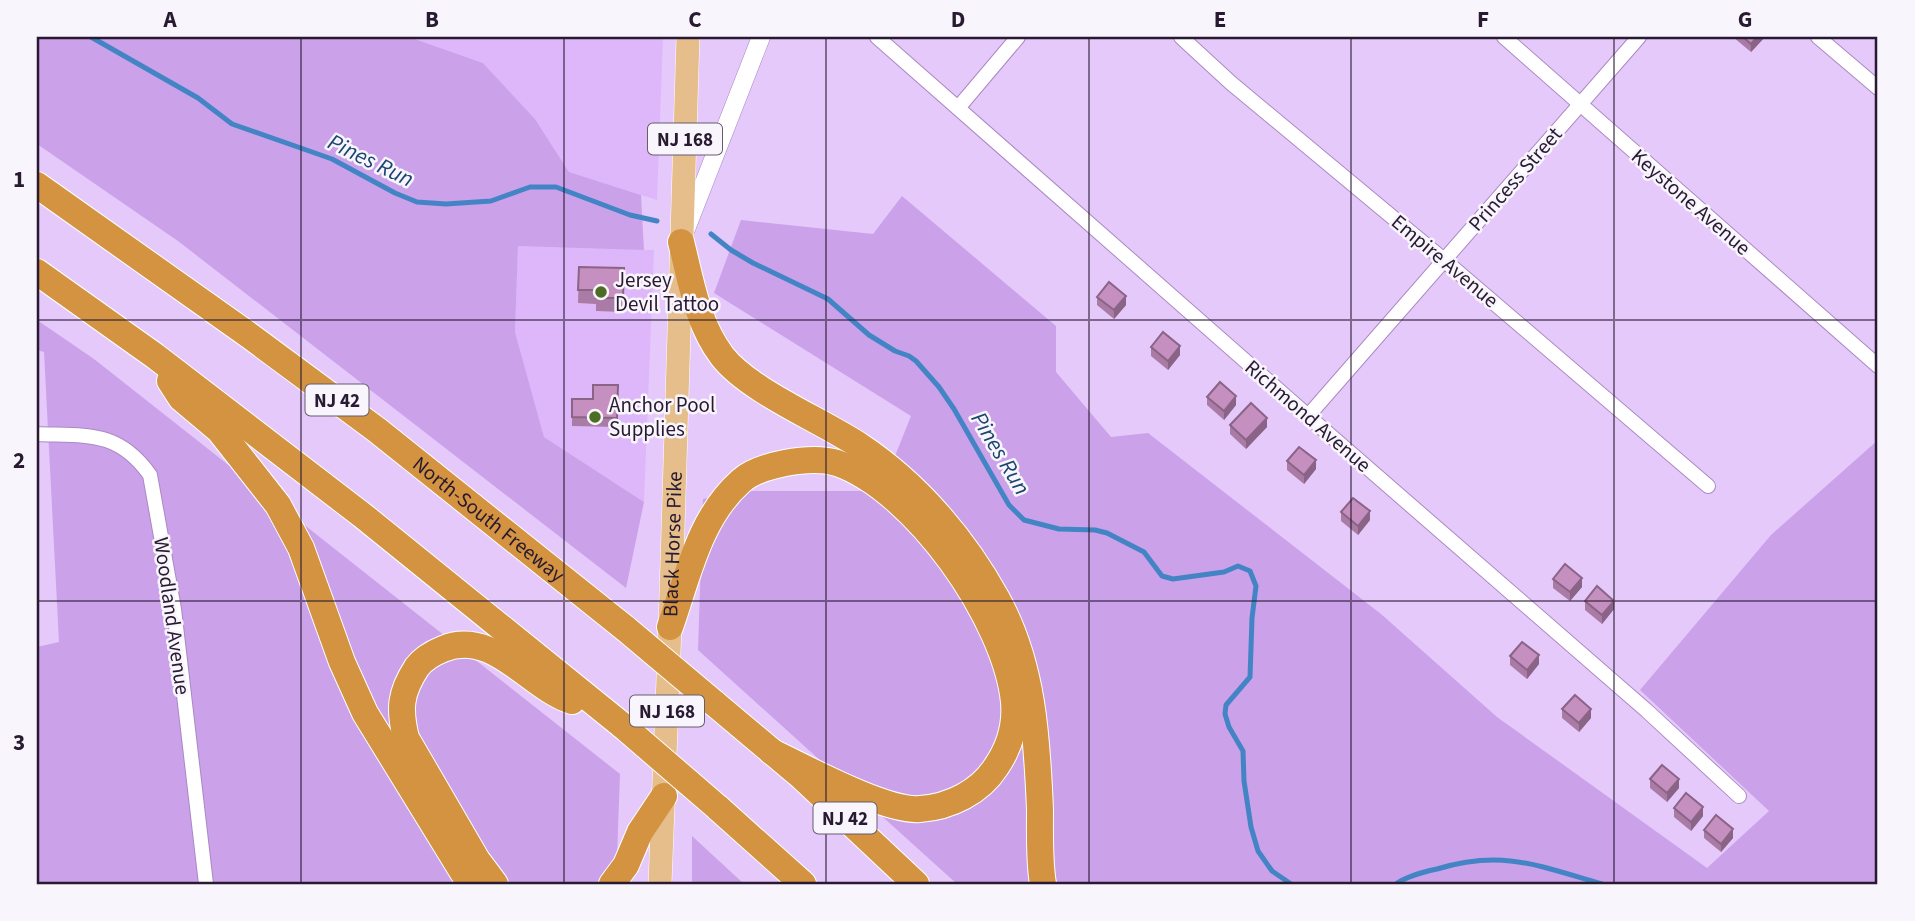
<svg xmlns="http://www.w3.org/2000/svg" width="1915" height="921" viewBox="0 0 1915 921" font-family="'Source Sans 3',sans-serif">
<rect width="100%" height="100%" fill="#e5c9fb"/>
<g fill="#deb7fb">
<polygon points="409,37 663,37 657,200 569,172 535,119 483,63"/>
<polygon points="518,245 654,250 644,502 544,437 515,332"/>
</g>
<g fill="#cba1ea">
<polygon points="37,37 409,37 483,63 535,119 569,172 641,195 644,250 518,246 515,332 544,437 644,502 626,588 178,241 37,144"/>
<polygon points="902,196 1056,326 1056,372 1111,437 1148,433 1381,614 1497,717 1707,868 1769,811 1640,690 1771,535 1878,440 1878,884 957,884 698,650 703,499 740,491 864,491 895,456 911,416 714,293 741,220 873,234"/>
<polygon points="37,320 94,359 620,774 616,884 37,884 37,647 59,642 44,352 37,350"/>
<polygon points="692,836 744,884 692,884"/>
</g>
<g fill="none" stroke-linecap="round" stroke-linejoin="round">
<g stroke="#4385c4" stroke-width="5">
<polyline points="91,37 198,98 232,124 332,159 395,193 417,202 446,204 491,201 530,187 556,187 630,215 657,221"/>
<polyline points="711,234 731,250 753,263 828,299 869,335 895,351 909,356 916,361 939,387 954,409 1009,505 1024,520 1059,529 1095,530 1107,533 1144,552 1162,576 1173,579 1224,572 1238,566 1250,571 1256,586 1252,618 1250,677 1226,705 1225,714 1229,727 1243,751 1244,781 1251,827 1258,851 1272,871 1291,884"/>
<path d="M1396 884C1407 876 1423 872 1437 869 1503 849 1539 866 1602 884"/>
</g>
<defs>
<g id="minor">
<polyline points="877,37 1308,416 1646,710 1739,796"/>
<polyline points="1181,37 1231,83 1445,261 1708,486"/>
<polyline points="1504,37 1878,366"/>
<polyline points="1818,37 1878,88"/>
<polyline points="958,108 1018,37"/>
<polyline points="1308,416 1639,37"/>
<path d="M37 434C87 436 118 430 150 475L174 609 206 884"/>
</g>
<polyline id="tertiary" points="686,229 761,37"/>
<g id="primary">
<path id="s1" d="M660 884 670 627 688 37"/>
</g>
<g id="motorway">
<path id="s2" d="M37 185 250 336 377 430 626 629"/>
<path d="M681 242C691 281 697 323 722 356 749 391 821 420 860 446 917 484 964 539 997 599 1033 664 1037 737 1040 810 1040 834 1039 860 1043 884"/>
<polyline points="37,272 155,356 362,515 623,726"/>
<polyline points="170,381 181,398 219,430 278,505 301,548 342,662 365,713 470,884"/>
<path d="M670 627C688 576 699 518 741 481 752 471 770 466 785 463 801 460 821 458 837 463 915 490 1006 620 1014 702 1016 725 1009 748 996 767 980 792 950 807 920 809 886 812 806 768 772 752"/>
<polyline points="714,703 801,776 916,884"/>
<polyline points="717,807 803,884"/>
<path d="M495 884 477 860 406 738C399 709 400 693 417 667 424 658 433 653 443 649 493 628 530 688 572 701"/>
<polyline points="612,884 626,865 640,832 664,796"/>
</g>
</defs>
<use href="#minor" stroke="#aa89c4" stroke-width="16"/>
<use href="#tertiary" stroke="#aa89c4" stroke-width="19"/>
<use href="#primary" stroke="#fff" stroke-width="24"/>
<use href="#motorway" stroke="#fff" stroke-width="28"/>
<use href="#minor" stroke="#fff" stroke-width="14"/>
<use href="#tertiary" stroke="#fff" stroke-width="18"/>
<use href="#primary" stroke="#e5be8c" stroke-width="23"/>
<use href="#motorway" stroke="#d39340" stroke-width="26"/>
<defs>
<g id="motorway-bridge">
<polyline points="626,629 714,703"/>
<polyline points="623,726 717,807"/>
</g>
</defs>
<use href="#motorway-bridge" stroke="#fff" stroke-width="28" stroke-linecap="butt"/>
<use href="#motorway-bridge" stroke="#d39340" stroke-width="26"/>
</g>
<g fill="#a97ba5">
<polygon points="1733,37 1765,37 1751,52"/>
<polygon points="579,267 624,268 623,312 596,311 596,304 578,303"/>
<polygon points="1097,297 1126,305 1114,319 1097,305"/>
<polygon points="1151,347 1180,355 1168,370 1151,356"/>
<polygon points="618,385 617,427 572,426 572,417 593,399"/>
<polygon points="1207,397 1236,405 1224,420 1207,405"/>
<polygon points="1230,425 1267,427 1246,449 1230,434"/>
<polygon points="1287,461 1316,469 1304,484 1287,470"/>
<polygon points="1341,512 1370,520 1358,535 1341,521"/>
<polygon points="1553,579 1582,587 1570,601 1553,588"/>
<polygon points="1585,601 1614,609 1602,624 1585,610"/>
<polygon points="1510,656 1539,664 1527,679 1510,665"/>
<polygon points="1562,709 1591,718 1579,732 1562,718"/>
<polygon points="1650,779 1679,788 1667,802 1650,788"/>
<polygon points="1674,808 1703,816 1691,831 1674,817"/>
<polygon points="1704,830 1733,838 1721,852 1704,838"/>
</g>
<g fill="#8a6486">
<polygon points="1757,37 1765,37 1751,52 1751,44"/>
<polygon points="1126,296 1126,305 1114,319 1114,310"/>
<polygon points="1180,346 1180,355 1168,370 1168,361"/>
<polygon points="1236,396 1236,405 1224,420 1224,411"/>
<polygon points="1267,418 1267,427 1246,449 1246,440"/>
<polygon points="1316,460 1316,469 1304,484 1304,475"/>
<polygon points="1370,511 1370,520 1358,535 1358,526"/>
<polygon points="1582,578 1582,587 1570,601 1570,592"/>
<polygon points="1614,601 1614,609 1602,624 1602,615"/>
<polygon points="1539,655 1539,664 1527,679 1527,670"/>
<polygon points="1591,709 1591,718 1579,732 1579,723"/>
<polygon points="1679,779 1679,788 1667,802 1667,793"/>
<polygon points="1703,807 1703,816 1691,831 1691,822"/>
<polygon points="1733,829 1733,838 1721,852 1721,844"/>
</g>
<g fill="#c58fc0" stroke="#8a6486" stroke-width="2">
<polygon points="1743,37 1757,37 1751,44"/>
<polygon points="579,267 624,268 623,298 596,298 596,290 578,290"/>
<polygon points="1109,282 1126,296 1114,310 1097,297"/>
<polygon points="1163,332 1180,346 1168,361 1151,347"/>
<polygon points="1220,382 1236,396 1224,411 1207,397"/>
<polygon points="593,385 618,385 617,418 572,417 572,399 593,399"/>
<polygon points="1251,403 1267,418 1246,440 1230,425"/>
<polygon points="1299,447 1316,460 1304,475 1287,461"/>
<polygon points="1353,498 1370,511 1358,526 1341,512"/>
<polygon points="1565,564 1582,578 1570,592 1553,579"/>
<polygon points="1597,586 1614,601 1602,615 1585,601"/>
<polygon points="1522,642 1539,655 1527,670 1510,656"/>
<polygon points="1575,695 1591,709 1579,723 1562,709"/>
<polygon points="1662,765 1679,779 1667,793 1650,779"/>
<polygon points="1686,793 1703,807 1691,822 1674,808"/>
<polygon points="1716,815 1733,829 1721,844 1704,830"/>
</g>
<path fill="none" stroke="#281a31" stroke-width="2" stroke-opacity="0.55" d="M301 37V884M564 37V884M826 37V884M1089 37V884M1351 37V884M1614 37V884M37 320H1878M37 601H1878"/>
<g fill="#4d6d24" stroke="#f9f5fc" stroke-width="2.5">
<circle cx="601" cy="292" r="7"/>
<circle cx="595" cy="417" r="7"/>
</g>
<g text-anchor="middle" stroke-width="5" stroke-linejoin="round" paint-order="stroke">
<g fill="#f9f5fc" stroke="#675c6e" stroke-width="2">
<rect x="648" y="123.5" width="74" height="31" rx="5"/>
<rect x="305.5" y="384.5" width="63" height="31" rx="5"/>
<rect x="630" y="695.5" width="74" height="31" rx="5"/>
<rect x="813.5" y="802.5" width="63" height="31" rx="5"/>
</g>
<g font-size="19" font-weight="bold" fill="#281a31">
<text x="685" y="146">NJ 168</text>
<text x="337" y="407">NJ 42</text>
<text x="667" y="718">NJ 168</text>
<text x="845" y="825">NJ 42</text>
</g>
<g font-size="21" fill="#281a31" stroke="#f9f5fc">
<text transform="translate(1515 179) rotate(-49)" y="7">Princess Street</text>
<text transform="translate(1691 202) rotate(41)" y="7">Keystone Avenue</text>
<text transform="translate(1445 261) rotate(40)" y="7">Empire Avenue</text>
<text transform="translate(1308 416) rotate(41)" y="7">Richmond Avenue</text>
<text dy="7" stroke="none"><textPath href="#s2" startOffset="562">North-South Freeway</textPath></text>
<text dy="7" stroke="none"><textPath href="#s1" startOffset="340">Black Horse Pike</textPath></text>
<text transform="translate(172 616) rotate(82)" y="7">Woodland Avenue</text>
</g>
<g font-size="21" fill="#281a31" stroke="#f9f5fc" text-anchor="start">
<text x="615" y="287">Jersey<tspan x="615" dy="24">Devil Tattoo</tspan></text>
<text x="609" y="412">Anchor Pool<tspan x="609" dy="24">Supplies</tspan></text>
</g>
<g font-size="23" font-style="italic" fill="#184671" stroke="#f9f5fc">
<text transform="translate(371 160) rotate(26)" y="8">Pines Run</text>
<text transform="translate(1001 453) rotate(59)" y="8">Pines Run</text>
</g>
</g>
<rect width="1915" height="921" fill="none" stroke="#f9f5fc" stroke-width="77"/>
<rect x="38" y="38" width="1838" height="845" fill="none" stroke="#281a31" stroke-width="2.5"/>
<g font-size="23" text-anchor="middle" font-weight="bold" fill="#281a31">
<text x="170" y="27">A</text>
<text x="432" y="27">B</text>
<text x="695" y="27">C</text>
<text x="958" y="27">D</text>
<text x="1220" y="27">E</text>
<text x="1483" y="27">F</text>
<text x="1745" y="27">G</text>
<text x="19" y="187">1</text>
<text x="19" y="468">2</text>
<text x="19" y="750">3</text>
</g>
</svg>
